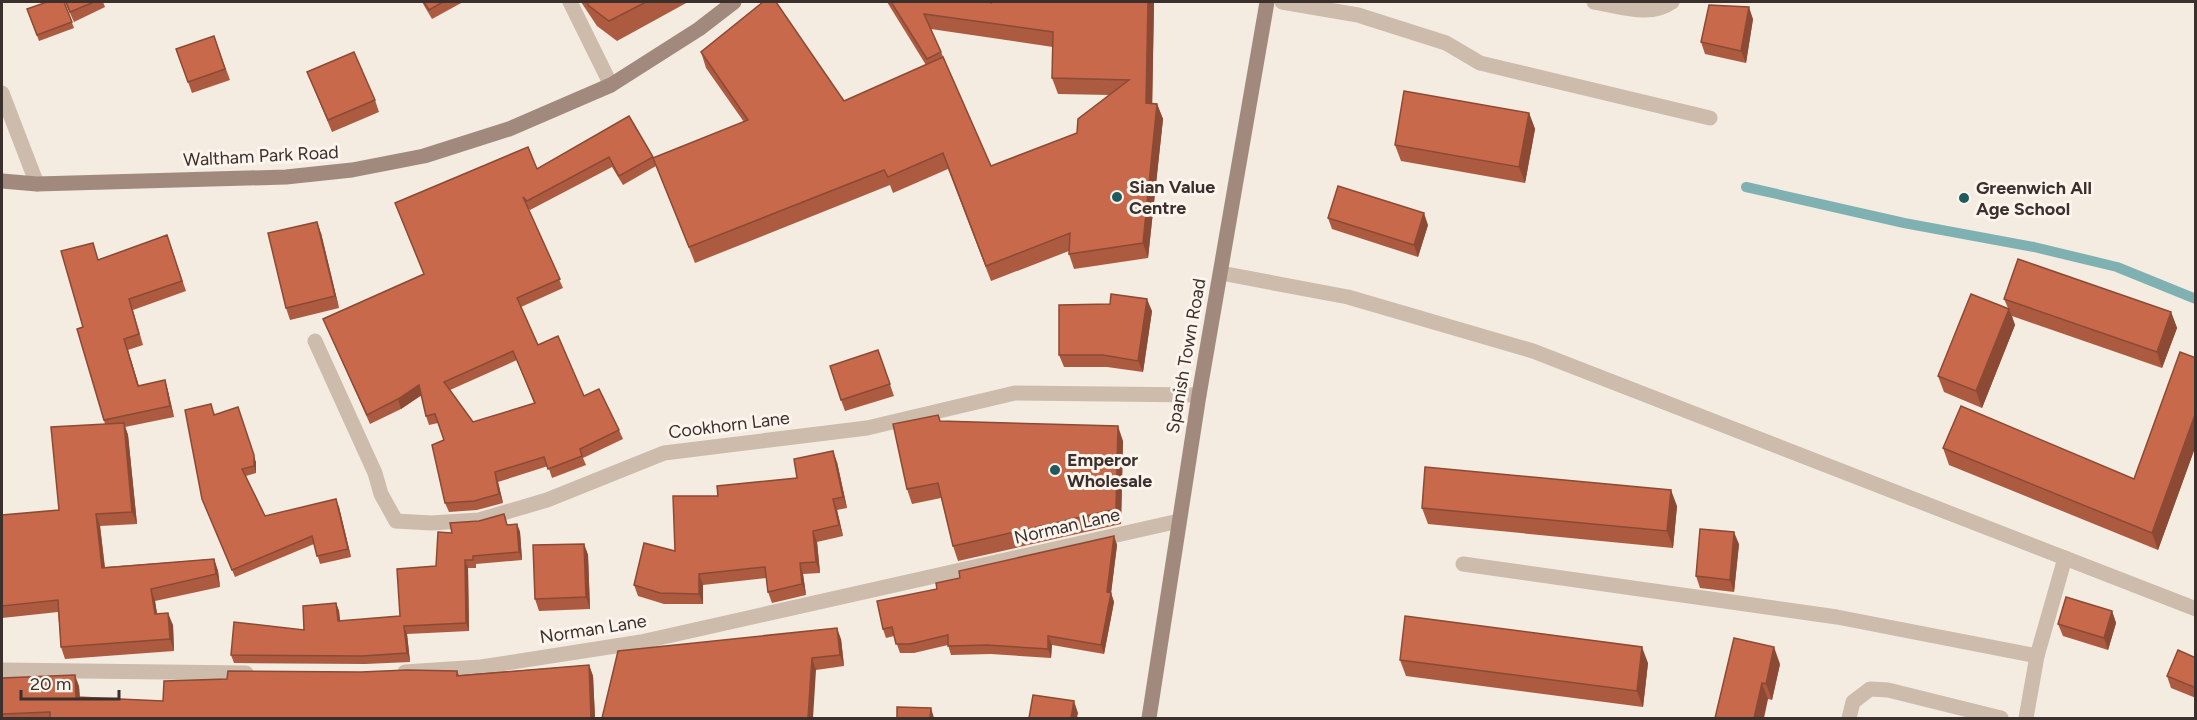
<svg xmlns="http://www.w3.org/2000/svg" width="2197" height="720" viewBox="0 0 2197 720" font-family="Figtree,sans-serif">
<rect width="100%" height="100%" fill="#f4ebe1"/>
<g fill="none" stroke-linecap="round" stroke-linejoin="round">
<polyline stroke="#7fb0b2" stroke-width="10" points="1746,187 1904,223 2034,247 2117,267 2196,299"/>
<g stroke="#cdbbac" stroke-width="15">
<polyline points="1282,2 1358,15 1446,43 1480,63 1710,118"/>
<path d="M1594 2C1620 6 1650 18 1672 2"/>
</g>
<g stroke="#cdbbac" stroke-width="15">
<polyline points="570,2 611,85"/>
<polyline points="2,93 37,184"/>
<polyline points="1221,273 1348,297 1533,351 2196,609"/>
<polyline points="315,341 375,473 381,494 396,521 431,523 479,520 547,500 664,453 867,428 1015,393 1199,395"/>
<polyline points="1463,564 1837,617 2037,656"/>
<polyline points="2,670 246,673"/>
<polyline points="405,672 481,667 641,642 1179,521"/>
<polyline points="1849,718 1853,702 1870,689 1888,690 2001,718"/>
<polyline points="2026,718 2037,656 2065,558"/>
</g>
<g stroke="#a18a7d" stroke-width="15">
<polyline points="2,181 37,184 286,177 352,170 424,156 509,129 611,85 699,29 734,2"/>
<polyline points="1149,718 1199,395 1267,2"/>
</g>
</g>
<g fill="#ac5a40" fill-rule="evenodd">
<polygon points="64,2 74,28 39,41 27,9"/>
<polygon points="65,2 103,2 105,7 74,22"/>
<polygon points="422,2 463,2 432,19"/>
<polygon points="581,2 688,2 617,41 597,26"/>
<path d="M887 2H990L991 3 992 2H1183V3L1154 2 1152 104H1157L1163 119 1148 258 1074 269 1069 254V251L991 281 948 169 893 193 890 185 695 263 653 158 744 122 706 68 701 52 844 101 926 65ZM931 29 1053 47 1052 78 1058 94 1110 95 1077 133 991 166Z"/>
<polygon points="1753,19 1746,63 1705,54 1701,42"/>
<polygon points="214,36 230,80 192,93 176,49"/>
<polygon points="307,72 375,100 379,112 332,132"/>
<polygon points="1529,113 1535,129 1525,183 1401,161 1395,145"/>
<path d="M629 116 653 157 656 166 623 185 612 167 530 210 528 208 563 288 521 307 538 345 584 396 619 430 623 439 583 458 586 465 552 478 548 466 498 482 503 503 477 510 449 512 445 503 444 440 438 423 429 425 426 416 421 395 401 409 370 424 323 319 424 274 537 169ZM517 360 534 403 473 422 450 390Z"/>
<polygon points="1328,218 1428,225 1418,257 1332,229"/>
<polygon points="321,233 339,308 290,320 286,308"/>
<polygon points="167,235 186,291 133,310 143,345 128,350 139,386 165,380 168,391 174,417 125,427 128,435 137,524 100,526 105,567 214,559 218,571 220,587 155,601 157,614 173,625 174,651 65,659 61,647 58,612 2,618 2,503 3,515 59,510 105,424 77,329 83,327 98,260"/>
<polygon points="2004,299 2171,312 2177,328 2162,368 2012,316 2015,325 1982,408 1944,392 1938,376 2008,308"/>
<polygon points="1110,304 1152,311 1143,372 1107,367 1064,367 1059,355"/>
<polygon points="878,350 894,396 845,411 841,400"/>
<polygon points="2196,358 2196,445 2158,550 1949,465 1943,448 2134,479"/>
<polygon points="214,412 215,415 256,462 256,473 246,476 265,516 339,507 351,557 320,564 314,544 235,577 205,506"/>
<polygon points="941,421 1123,441 1121,524 958,561 953,546 941,498 912,504 907,489"/>
<polygon points="837,462 847,508 837,510 843,536 817,542 820,573 803,574 806,595 772,603 768,592 766,578 703,585 703,604 664,604 638,596 634,585 675,551 718,496 797,478"/>
<polygon points="1677,506 1673,548 1428,524 1422,508"/>
<polygon points="517,524 520,532 522,560 476,564 476,568 468,568 469,631 407,634 410,662 365,664 234,663 231,655 304,630 336,603 339,611 340,621 400,616 436,566 508,525"/>
<polygon points="1114,536 1117,545 1111,593 1114,602 1104,654 1052,645 1051,658 991,654 951,655 948,645 914,653 900,653 894,636 886,638 883,629 937,589 960,578"/>
<polygon points="584,544 588,555 590,609 539,611 535,599"/>
<polygon points="1739,544 1734,592 1700,588 1696,576"/>
<polygon points="2112,611 2116,623 2108,650 2063,636 2058,624"/>
<polygon points="841,639 844,666 816,670 602,718"/>
<polygon points="2196,658 2196,698 2171,688 2167,676"/>
<polygon points="1400,660 1648,663 1643,707 1406,676"/>
<polygon points="1780,664 1772,700 1768,699 1715,718"/>
<polygon points="589,665 593,676 595,718 2,718 2,678 79,686 80,697 163,701 227,679 361,672 457,671 459,675"/>
</g>
<g fill="#8c4a34">
<polygon points="1148,2 1154,2 1152,118 1146,103"/>
<polygon points="1749,7 1753,19 1746,63 1741,51"/>
<polygon points="1157,104 1163,119 1148,258 1143,243"/>
<polygon points="1529,113 1535,129 1525,183 1519,167"/>
<polygon points="1424,213 1428,225 1418,257 1414,245"/>
<polygon points="317,222 321,233 339,308 335,296"/>
<polygon points="1147,299 1152,311 1143,372 1138,361"/>
<polygon points="2009,309 2015,325 1982,408 1976,391"/>
<polygon points="2171,312 2177,328 2162,368 2157,352"/>
<polygon points="124,339 128,350 142,397 138,386"/>
<polygon points="165,380 168,391 174,417 170,406"/>
<polygon points="419,385 422,395 401,409 398,399"/>
<polygon points="238,407 256,462 256,473 254,466"/>
<polygon points="2196,412 2196,445 2158,550 2152,533"/>
<polygon points="124,423 128,435 137,524 132,512"/>
<polygon points="1118,426 1123,441 1121,524 1116,509"/>
<polygon points="833,451 837,462 847,508 843,497"/>
<polygon points="495,472 498,482 503,503 499,494"/>
<polygon points="1671,490 1677,506 1673,548 1667,531"/>
<polygon points="336,499 339,507 351,557 348,549"/>
<polygon points="833,499 837,510 843,536 839,525"/>
<polygon points="96,514 100,526 106,580 102,568"/>
<polygon points="517,524 520,532 522,560 519,552"/>
<polygon points="813,531 817,542 820,573 816,562"/>
<polygon points="1734,532 1739,544 1734,592 1730,580"/>
<polygon points="1114,536 1117,545 1111,593 1114,602 1104,654 1101,645"/>
<polygon points="584,544 588,555 590,609 586,597"/>
<polygon points="214,559 218,571 220,587 216,574"/>
<polygon points="465,560 468,568 469,631 466,623"/>
<polygon points="800,563 803,574 806,595 802,584"/>
<polygon points="699,574 703,585 703,604 699,594"/>
<polygon points="151,589 155,601 159,626 155,614"/>
<polygon points="336,603 339,611 341,629 338,621"/>
<polygon points="2112,611 2116,623 2108,650 2104,638"/>
<polygon points="168,613 173,625 174,651 170,639"/>
<polygon points="404,626 407,634 410,662 407,653"/>
<polygon points="837,628 841,639 844,666 840,655"/>
<polygon points="1048,636 1052,645 1051,658 1048,649"/>
<polygon points="1642,647 1648,663 1643,707 1637,691"/>
<polygon points="1774,647 1780,664 1772,700 1766,684"/>
<polygon points="812,658 816,670 813,718 808,718"/>
<polygon points="589,665 593,676 595,718 591,718"/>
<polygon points="75,675 79,686 80,709 76,697"/>
<polygon points="1762,683 1768,699 1764,718 1754,718"/>
<polygon points="1074,701 1078,713 1077,718 1071,718"/>
<polygon points="931,708 934,718 930,718"/>
</g>
<g fill="#c8694b" stroke="#8c4a34" stroke-width="1.5" fill-rule="evenodd">
<polygon points="47,2 64,2 72,22 37,35 27,9"/>
<polygon points="66,2 94,2 70,12"/>
<polygon points="424,2 443,2 429,10"/>
<polygon points="587,2 646,2 609,21 589,6"/>
<polygon points="763,2 776,2 844,101 943,57 991,166 1077,133 1078,119 1129,80 1052,78 1053,32 924,14 941,52 927,59 891,2 990,2 991,3 992,2 1148,2 1146,103 1157,104 1143,243 1069,254 1070,233 986,266 943,153 888,177 884,170 689,247 653,158 748,120 701,52"/>
<polygon points="1709,5 1749,7 1741,51 1701,42"/>
<polygon points="214,36 225,69 188,82 176,49"/>
<polygon points="354,52 375,100 328,120 307,72"/>
<polygon points="1404,91 1529,113 1519,167 1395,145"/>
<path d="M629 116 653 157 619 176 609 157 527 201 523 197 560 279 517 298 538 345 558 336 584 396 599 389 619 430 580 449 582 456 548 469 544 457 495 472 499 494 474 501 445 503 432 445 444 440 435 414 426 416 419 385 398 399 367 415 323 319 424 274 395 203 528 147 537 169ZM513 351 535 403 473 422 444 382Z"/>
<polygon points="1338,186 1424,213 1414,245 1328,218"/>
<polygon points="317,222 335,296 286,308 268,233"/>
<polygon points="167,235 182,281 129,299 139,334 124,339 138,386 165,380 170,406 104,420 77,329 83,327 61,251 93,243 98,260"/>
<polygon points="2018,259 2171,312 2157,352 2004,299"/>
<polygon points="1111,294 1147,299 1138,361 1103,355 1059,355 1059,305 1110,304"/>
<polygon points="1971,294 2009,309 1976,391 1938,376"/>
<polygon points="878,350 890,384 841,400 830,366"/>
<polygon points="2180,352 2196,358 2196,412 2152,533 1943,448 1961,406 2134,479"/>
<polygon points="211,404 214,415 238,407 254,455 254,466 242,469 265,516 336,499 348,549 317,556 312,536 232,570 202,499 185,410"/>
<polygon points="938,415 940,421 1118,426 1116,509 953,546 938,483 907,489 893,424"/>
<polygon points="124,423 132,512 96,514 102,568 214,559 216,574 151,589 155,614 168,613 170,639 61,647 58,600 2,606 2,515 59,510 51,427"/>
<polygon points="833,451 843,497 833,499 839,525 813,531 816,562 800,563 802,584 768,592 765,567 699,574 699,594 660,593 634,585 644,543 675,551 673,496 718,496 717,486 797,478 794,459"/>
<polygon points="1425,467 1671,490 1667,531 1422,508"/>
<polygon points="504,514 507,525 517,524 519,552 473,556 473,560 465,560 466,623 404,626 407,653 362,656 231,655 234,622 304,630 303,606 336,603 338,621 400,616 397,569 436,566 438,532 452,533 450,523 479,521"/>
<polygon points="1700,529 1734,532 1730,580 1696,576"/>
<polygon points="1114,536 1107,592 1111,593 1101,645 1048,636 1048,649 987,645 948,646 948,635 910,644 896,644 892,627 883,629 877,601 937,589 936,583 960,578 959,571"/>
<polygon points="584,544 586,597 535,599 533,545"/>
<polygon points="2066,597 2112,611 2104,638 2058,624"/>
<polygon points="1405,616 1642,647 1637,691 1400,660"/>
<polygon points="837,628 840,655 812,658 808,718 602,718 618,651"/>
<polygon points="1734,638 1774,647 1766,684 1762,683 1754,718 1715,718"/>
<polygon points="2178,650 2196,658 2196,688 2167,676"/>
<polygon points="589,665 591,718 50,718 50,712 2,714 2,678 75,675 76,697 163,701 164,681 227,679 228,671 361,672 407,670 457,671 457,676"/>
<polygon points="1033,695 1074,701 1071,718 1029,718"/>
<polygon points="897,707 931,708 930,718 897,718"/>
</g>
<g fill="#1f5a5e" stroke="#fbf5ee" stroke-width="2">
<circle cx="1117" cy="197" r="6"/>
<circle cx="1964" cy="198" r="6"/>
<circle cx="1055" cy="470" r="6"/>
</g>
<g text-anchor="middle" stroke-width="6" stroke-linejoin="round" paint-order="stroke">
<g font-size="18" fill="#3b302b" stroke="#fbf5ee">
<text transform="translate(261 156) rotate(-3)" y="6">Waltham Park Road</text>
<text transform="translate(1186 356) rotate(-80)" y="6">Spanish Town Road</text>
<text transform="translate(729 425) rotate(-7)" y="6">Cookhorn Lane</text>
<text transform="translate(1067 526) rotate(-13)" y="6">Norman Lane</text>
<text transform="translate(593 629) rotate(-9)" y="6">Norman Lane</text>
</g>
<g font-size="18" font-weight="bold" fill="#3b302b" stroke="#fbf5ee" text-anchor="start">
<text x="1129" y="193">Sian Value<tspan x="1129" dy="21">Centre</tspan></text>
<text x="1976" y="194">Greenwich All<tspan x="1976" dy="21">Age School</tspan></text>
<text x="1067" y="466">Emperor<tspan x="1067" dy="21">Wholesale</tspan></text>
</g>
</g>
<rect width="2197" height="720" fill="none" stroke="#3b302b" stroke-width="6"/>
<path d="M21 690v9h98v-9" fill="none" stroke="#3b302b" stroke-width="3"/>
<text x="30" y="690" font-size="18" fill="#3b302b" stroke="#fbf5ee" stroke-width="4.5" paint-order="stroke">20 m</text>
</svg>
